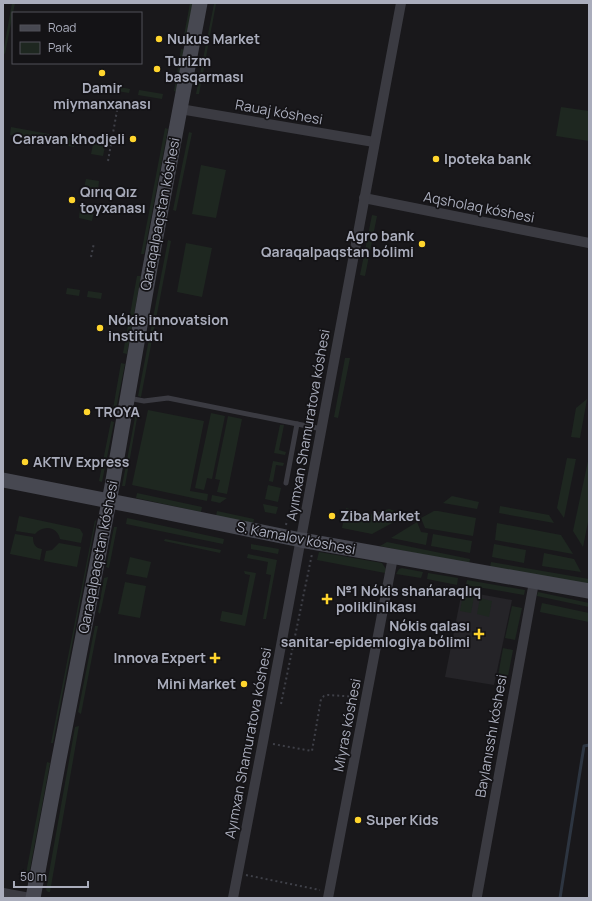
<svg xmlns="http://www.w3.org/2000/svg" width="592" height="901" viewBox="0 0 592 901" font-family="Manrope,sans-serif">
<rect width="100%" height="100%" fill="#19181b"/>
<polygon fill="#252428" points="462,591 512,600 494,685 445,677"/>
<g fill="#1e2720">
<polygon points="12,3 15,3 5,54 3,53"/>
<polygon points="190,3 193,3 186,42 183,41"/>
<polygon points="214,4 216,4 199,94 196,94"/>
<polygon points="181,49 185,50 177,92 174,91"/>
<polygon points="100,83 130,89 129,93 99,88"/>
<polygon points="139,90 163,94 162,99 138,95"/>
<polygon points="561,107 589,111 589,141 556,136"/>
<polygon points="11,127 76,139 74,147 10,135"/>
<polygon points="165,128 168,129 144,254 141,254"/>
<polygon points="189,132 192,133 176,211 173,210"/>
<polygon points="94,140 106,142 103,156 91,154"/>
<polygon points="201,165 226,170 216,218 192,214"/>
<polygon points="86,179 99,181 98,191 84,188"/>
<polygon points="80,209 94,211 92,221 79,218"/>
<polygon points="372,215 377,216 365,276 360,275"/>
<polygon points="168,240 171,241 141,397 138,396"/>
<polygon points="186,243 212,248 202,297 177,292"/>
<polygon points="137,276 141,276 127,354 123,353"/>
<polygon points="67,288 80,290 79,296 66,294"/>
<polygon points="88,291 102,293 101,299 87,297"/>
<polygon points="345,358 350,358 338,418 334,417"/>
<polygon points="121,363 125,364 116,409 113,409"/>
<polygon points="587,399 580,438 571,437 576,408"/>
<polygon points="137,407 139,407 125,486 122,486"/>
<polygon points="148,410 204,421 190,491 208,494 207,501 132,485"/>
<polygon points="211,413 225,416 212,479 207,478 204,490 195,488"/>
<polygon points="228,416 242,419 227,494 217,492 220,480 215,479"/>
<polygon points="111,421 114,422 102,482 99,481"/>
<polygon points="280,425 284,425 279,450 286,452 285,455 274,453"/>
<polygon points="567,458 576,459 564,518 557,508"/>
<polygon points="273,461 284,463 283,466 276,465 273,482 269,481"/>
<polygon points="588,461 589,461 589,517 583,547 573,531"/>
<polygon points="268,485 281,488 278,502 265,499"/>
<polygon points="137,493 202,507 201,512 136,498"/>
<polygon points="212,495 227,498 220,503 211,501"/>
<polygon points="452,496 479,502 477,509 443,503"/>
<polygon points="263,504 278,507 276,514 265,512"/>
<polygon points="500,506 549,515 554,523 499,513"/>
<polygon points="346,508 369,515 389,509 398,512 394,522 372,534 342,528"/>
<polygon points="217,511 254,519 253,524 216,516"/>
<polygon points="434,511 438,511 476,518 473,536 425,528 421,518"/>
<path d="M19 516 80 529 83 534 81 543 60 539C57 526 43 525 35 534L16 531Z"/>
<polygon points="127,518 224,539 223,544 126,524"/>
<polygon points="95,520 96,521 53,743 51,743"/>
<polygon points="417,522 421,532 428,533 426,545 391,538"/>
<polygon points="497,523 561,535 573,554 495,540"/>
<polygon points="114,527 117,527 109,568 106,567"/>
<path d="M15 534 33 537C33 544 35 548 42 549L40 560 10 554Z"/>
<polygon points="433,534 472,541 470,553 431,546"/>
<polygon points="165,539 221,550 220,553 164,541"/>
<polygon points="387,542 470,559 469,564 380,546"/>
<polygon points="59,543 81,547 77,567 44,561 46,551 52,550"/>
<polygon points="251,544 279,549 278,554 251,549"/>
<polygon points="494,544 526,550 524,563 492,557"/>
<polygon points="319,552 382,563 386,569 385,573 317,560"/>
<polygon points="544,553 574,559 581,572 542,566"/>
<polygon points="248,554 277,560 266,619 263,619 271,575 266,574 268,562 247,558"/>
<polygon points="130,557 151,562 147,578 126,574"/>
<polygon points="491,562 589,579 589,584 490,567"/>
<polygon points="402,568 423,572 421,578 396,574 399,569"/>
<polygon points="244,571 256,573 245,626 220,621 222,611 242,615 250,575 245,574"/>
<polygon points="428,573 458,578 457,585 427,579"/>
<polygon points="108,577 100,614 98,612 104,578"/>
<polygon points="467,580 525,590 524,595 466,585"/>
<polygon points="125,582 146,586 140,618 118,614"/>
<polygon points="538,592 589,603 589,607 537,596"/>
<polygon points="463,595 474,597 471,613 460,611"/>
<polygon points="480,598 492,601 489,617 477,614"/>
<polygon points="542,603 589,613 589,622 540,612"/>
<polygon points="512,606 522,608 515,640 505,638"/>
<polygon points="95,626 98,626 81,714 78,712"/>
<polygon points="503,648 513,650 508,676 506,677 498,676"/>
<polygon points="79,726 50,892 48,892 46,890 75,727"/>
<polygon points="47,762 50,763 28,880 25,879"/>
</g>
<g fill="none" stroke-linecap="round" stroke-linejoin="round">
<polyline stroke="#2d3541" stroke-width="3" points="560,898 584,746 589,745"/>
<g stroke="#3f4048" stroke-width="2" stroke-dasharray="2 3" stroke-linecap="butt">
<polyline points="108,161 118,105"/>
<polyline points="91,257 94,243"/>
<polyline points="286,525 287,520"/>
<polyline points="281,704 312,554"/>
<polyline points="273,744 312,751 321,699 324,696 328,695 358,697"/>
<polyline points="246,875 320,890"/>
</g>
<g stroke="#3b3b42" stroke-width="5">
<polyline points="128,398 144,401 168,398 322,429"/>
<polyline points="286,483 297,424"/>
</g>
<g stroke="#3b3b42" stroke-width="10">
<polyline points="180,109 374,142"/>
<polyline points="364,198 589,243"/>
<polyline points="3,893 30,898"/>
<polyline points="477,896 534,582"/>
<path d="M233 898C291 600 344 301 401 3"/>
<polyline points="328,898 393,557"/>
</g>
<g stroke="#474851" stroke-width="15">
<polyline points="3,480 135,506 301,540 589,591"/>
<polyline points="33,898 59,759 112,486 150,268 200,3"/>
</g>
</g>
<g fill="#ffd52d" stroke="#141316" stroke-width="1.5">
<circle cx="159" cy="39" r="4"/>
<circle cx="157" cy="69" r="4"/>
<circle cx="102" cy="73" r="4"/>
<circle cx="133" cy="139" r="4"/>
<circle cx="436" cy="159" r="4"/>
<circle cx="72" cy="200" r="4"/>
<circle cx="422" cy="244" r="4"/>
<circle cx="100" cy="328" r="4"/>
<circle cx="87" cy="412" r="4"/>
<circle cx="25" cy="462" r="4"/>
<circle cx="332" cy="516" r="4"/>
<path d="M325 593h4v4h4v4h-4v4h-4v-4h-4v-4h4z"/>
<path d="M477 628h4v4h4v4h-4v4h-4v-4h-4v-4h4z"/>
<path d="M213 652h4v4h4v4h-4v4h-4v-4h-4v-4h4z"/>
<circle cx="244" cy="684" r="4"/>
<circle cx="358" cy="820" r="4"/>
</g>
<g text-anchor="middle" stroke-width="3.5" stroke-linejoin="round" paint-order="stroke">
<g font-size="14" font-weight="bold" fill="#aaadbc" stroke="#141316" text-anchor="start">
<text x="167" y="44">Nukus Market</text>
<text x="165" y="66">Turizm<tspan x="165" dy="16">basqarması</tspan></text>
<text x="102" y="93" text-anchor="middle">Damir<tspan x="102" dy="16">miymanxanası</tspan></text>
<text x="125" y="144" text-anchor="end">Caravan khodjeli</text>
<text x="444" y="164">Ipoteka bank</text>
<text x="80" y="197">Qırıq Qız<tspan x="80" dy="16">toyxanası</tspan></text>
<text x="414" y="241" text-anchor="end">Agro bank<tspan x="414" dy="16">Qaraqalpaqstan bólimi</tspan></text>
<text x="108" y="325">Nókis innovatsion<tspan x="108" dy="16">institutı</tspan></text>
<text x="95" y="417">TROYA</text>
<text x="33" y="467">AKTIV Express</text>
<text x="340" y="521">Ziba Market</text>
<text x="336" y="596">№1 Nókis shańaraqlıq<tspan x="336" dy="16">poliklinikası</tspan></text>
<text x="470" y="631" text-anchor="end">Nókis qalası<tspan x="470" dy="16">sanitar-epidemlogiya bólimi</tspan></text>
<text x="206" y="663" text-anchor="end">Innova Expert</text>
<text x="236" y="689" text-anchor="end">Mini Market</text>
<text x="366" y="825">Super Kids</text>
</g>
<g font-size="14" fill="#aaadbc" stroke="#141316">
<text transform="translate(279 112) rotate(10)" y="5">Rauaj kóshesi</text>
<text transform="translate(479 207) rotate(11)" y="5">Aqsholaq kóshesi</text>
<text transform="translate(160 214) rotate(-79)" y="5">Qaraqalpaqstan kóshesi</text>
<text transform="translate(308 425) rotate(-80)" y="5">Ayımxan Shamuratova kóshesi</text>
<text transform="translate(296 538) rotate(11)" y="5">S. Kamalov kóshesi</text>
<text transform="translate(98 557) rotate(-79)" y="5">Qaraqalpaqstan kóshesi</text>
<text transform="translate(347 725) rotate(-79)" y="5">Miyras kóshesi</text>
<text transform="translate(491 736) rotate(-80)" y="5">Baylanısshı kóshesi</text>
<text transform="translate(248 743) rotate(-79)" y="5">Ayımxan Shamuratova kóshesi</text>
</g>
</g>
<rect width="592" height="901" fill="none" stroke="#aaadbc" stroke-width="8"/>
<rect x="12" y="12" width="130" height="52" fill="#141316" stroke="#505158"/>
<rect x="20" y="25" width="20" height="6" fill="#474851" stroke="#505158"/>
<text x="48" y="32" font-size="12" fill="#aaadbc">Road</text>
<rect x="20" y="42" width="20" height="12" fill="#1e2720" stroke="#505158"/>
<text x="48" y="52" font-size="12" fill="#aaadbc">Park</text>
<path d="M14 881v6h74v-6" fill="none" stroke="#aaadbc" stroke-width="2"/>
<text x="20" y="881" font-size="12" fill="#aaadbc" stroke="#141316" stroke-width="3" paint-order="stroke">50 m</text>
</svg>
